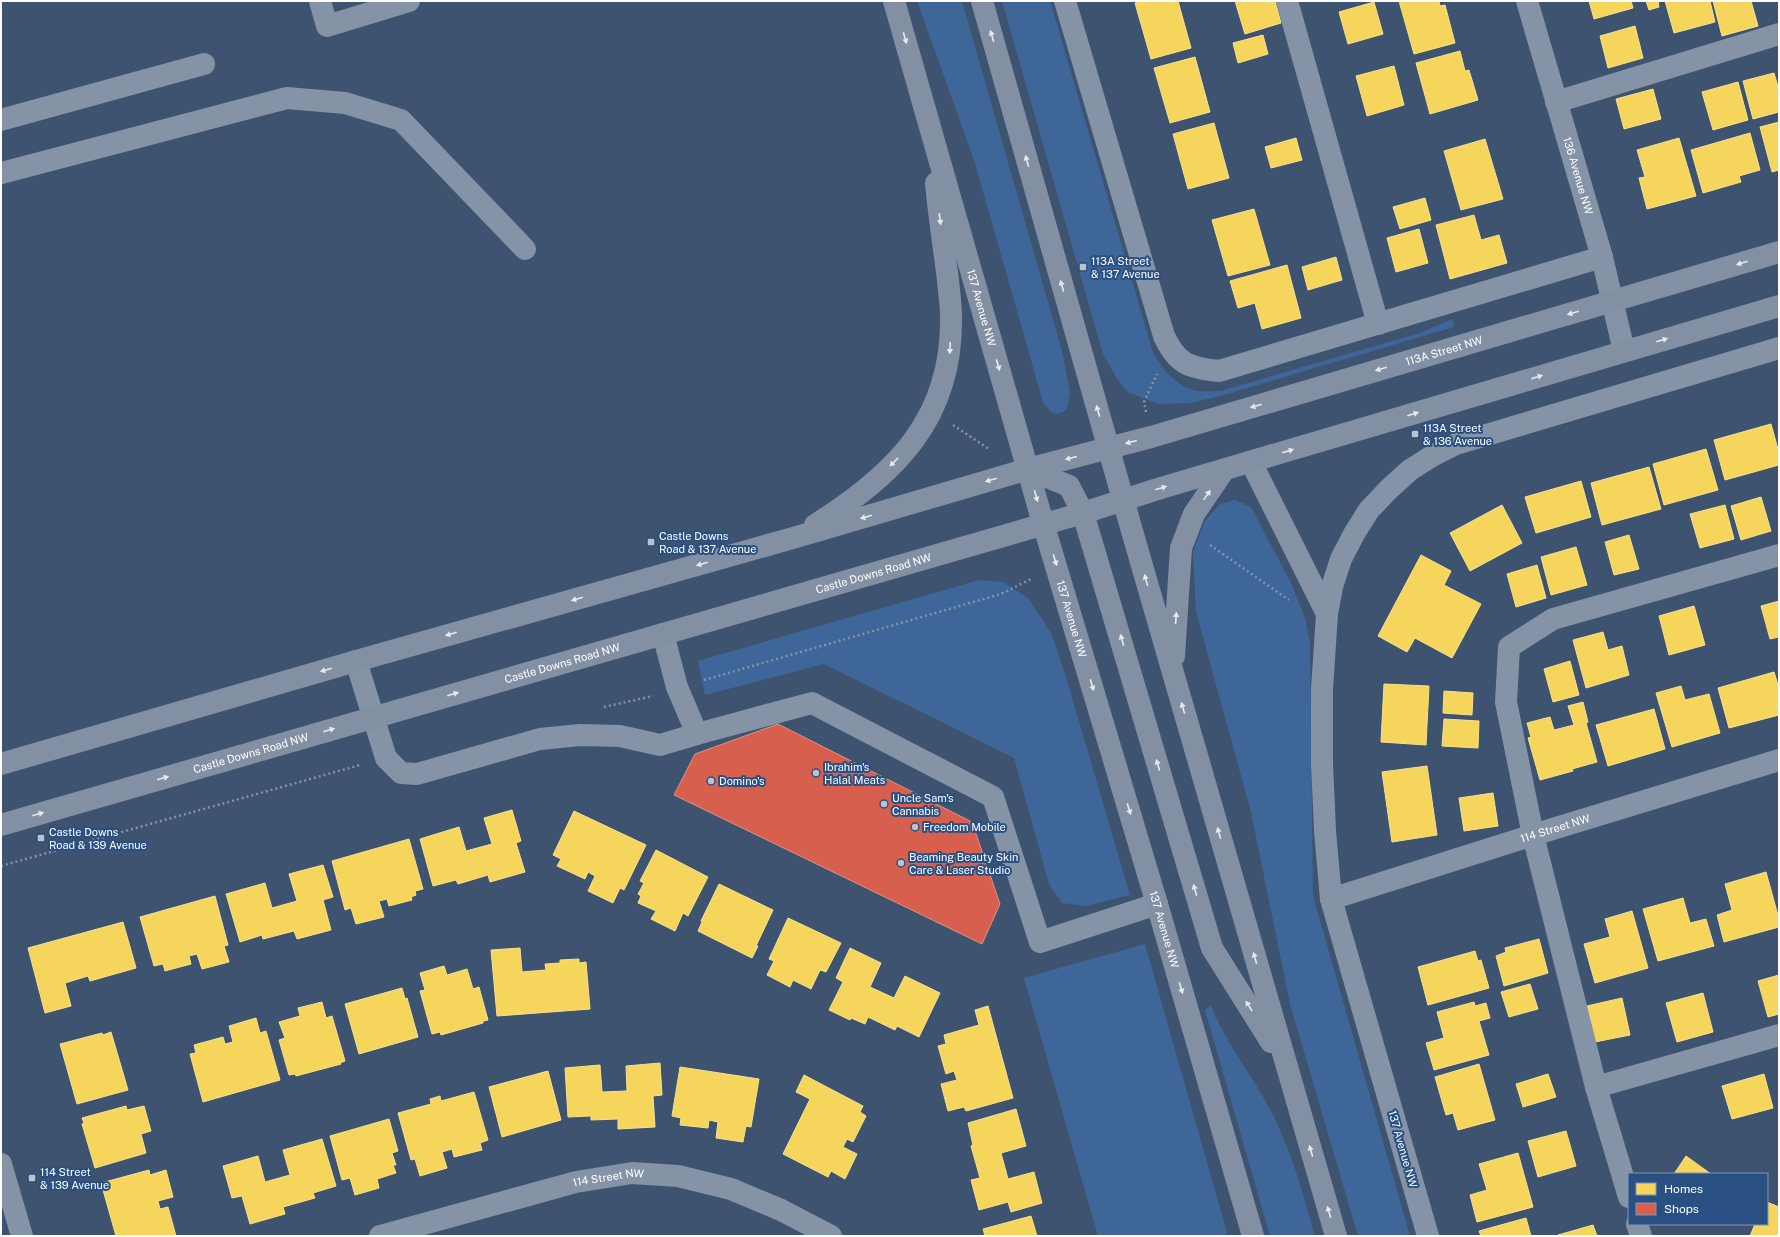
<svg xmlns="http://www.w3.org/2000/svg" width="1780" height="1237" viewBox="0 0 1780 1237" font-family="'Public Sans',sans-serif">
<rect width="100%" height="100%" fill="#3e536f"/>
<g fill="#3f6699">
<path d="M917 1H962L1062 351 1070 392 1067 409C1054 418 1051 414 1043 402L974 160Z"/>
<path d="M1002 1H1050L1152 349C1158 367 1178 387 1197 391 1204 392 1213 391 1220 391L1420 333 1452 319 1454 327 1220 396 1191 403 1158 404 1128 392 1119 382 1103 354Z"/>
<polygon points="1235,500 1251,507 1291,583 1305,618 1310,643 1313,896 1410,1236 1358,1236 1290,1004 1251,812 1196,612 1193,552 1205,521 1220,504"/>
<polygon points="979,580 1003,582 1029,599 1052,635 1066,677 1130,895 1086,906 1062,903 1049,884 1014,758 824,664 705,695 698,661"/>
<polygon points="1145,944 1228,1236 1098,1236 1024,978"/>
<path d="M1211 1005C1226 1044 1253 1076 1272 1113 1292 1152 1303 1194 1315 1236H1270L1205 1010Z"/>
</g>
<g fill="#f6d55c" stroke="#f9e28d">
<polygon points="1143,1 1178,1 1191,48 1151,59 1135,3"/>
<polygon points="1235,1 1275,1 1281,23 1245,34"/>
<polygon points="1399,1 1439,1 1440,6 1445,5 1455,43 1414,54"/>
<polygon points="1589,1 1631,1 1633,8 1594,19"/>
<polygon points="1646,1 1658,1 1659,7 1649,10"/>
<polygon points="1665,1 1710,1 1715,22 1674,33"/>
<polygon points="1713,1 1751,1 1758,26 1722,36"/>
<polygon points="1374,2 1383,34 1348,44 1339,12"/>
<polygon points="1635,26 1643,58 1608,68 1600,36"/>
<polygon points="1263,35 1268,54 1238,63 1233,43"/>
<polygon points="1460,51 1465,71 1469,70 1478,100 1430,114 1416,63"/>
<polygon points="1195,57 1210,112 1170,123 1154,68"/>
<polygon points="1394,66 1404,105 1367,116 1356,76"/>
<polygon points="1774,73 1779,90 1779,112 1753,119 1743,81"/>
<polygon points="1738,82 1748,120 1713,130 1702,92"/>
<polygon points="1653,89 1661,119 1624,129 1616,99"/>
<polygon points="1779,122 1779,170 1772,172 1760,127"/>
<polygon points="1214,123 1229,178 1188,189 1173,134"/>
<polygon points="1750,133 1760,170 1739,176 1741,182 1703,193 1691,150"/>
<polygon points="1296,138 1302,160 1271,168 1265,147"/>
<polygon points="1679,138 1696,196 1647,209 1639,178 1645,177 1637,150"/>
<polygon points="1485,139 1503,199 1461,210 1444,151"/>
<polygon points="1425,198 1431,220 1400,229 1393,207"/>
<polygon points="1254,209 1270,265 1228,276 1212,220"/>
<polygon points="1474,215 1481,240 1499,235 1507,263 1450,279 1436,225"/>
<polygon points="1419,229 1428,263 1396,272 1387,238"/>
<polygon points="1336,257 1342,280 1308,290 1302,267"/>
<polygon points="1287,265 1301,318 1262,329 1255,303 1238,308 1230,281"/>
<polygon points="1771,424 1779,453 1779,465 1725,480 1714,440"/>
<polygon points="1706,449 1718,490 1664,505 1653,464"/>
<polygon points="1649,467 1661,509 1602,525 1591,483"/>
<polygon points="1581,481 1591,517 1536,533 1525,497"/>
<polygon points="1761,497 1771,531 1741,540 1731,506"/>
<polygon points="1502,505 1522,543 1470,571 1450,533"/>
<polygon points="1725,505 1734,539 1700,548 1690,514"/>
<polygon points="1629,535 1639,569 1614,575 1605,542"/>
<polygon points="1576,547 1587,585 1551,595 1541,557"/>
<polygon points="1421,555 1451,571 1444,585 1481,604 1452,658 1415,638 1407,652 1378,636"/>
<polygon points="1537,565 1546,598 1516,607 1507,574"/>
<polygon points="1779,601 1779,637 1770,639 1761,606"/>
<polygon points="1694,606 1705,645 1669,655 1659,616"/>
<polygon points="1603,632 1608,650 1622,646 1629,675 1586,688 1573,640"/>
<polygon points="1570,661 1579,695 1553,702 1544,669"/>
<polygon points="1774,672 1779,688 1779,715 1729,728 1718,688"/>
<polygon points="1384,684 1429,686 1426,745 1381,742"/>
<polygon points="1681,686 1685,700 1709,694 1720,733 1672,747 1656,693"/>
<polygon points="1444,691 1473,693 1472,715 1443,713"/>
<polygon points="1583,702 1588,722 1586,723 1597,762 1572,769 1573,771 1540,780 1528,738 1531,737 1527,723 1550,717 1554,730 1574,725 1568,706"/>
<polygon points="1654,709 1665,749 1608,766 1596,725"/>
<polygon points="1444,719 1479,721 1478,748 1442,746"/>
<polygon points="1427,766 1437,835 1392,842 1382,772"/>
<polygon points="1493,793 1498,826 1464,831 1459,798"/>
<polygon points="512,810 521,841 516,843 525,872 490,882 488,875 458,884 456,880 433,886 420,839 459,827 466,851 492,844 484,818"/>
<polygon points="574,811 646,845 624,890 620,888 613,903 588,891 595,876 588,872 585,879 557,866 561,859 553,855"/>
<polygon points="409,839 423,889 415,891 416,895 411,897 412,900 389,906 387,899 379,901 384,917 356,924 351,908 345,910 332,861"/>
<polygon points="656,850 708,877 688,916 683,913 675,931 651,919 656,911 638,903 641,896 638,894 644,883 640,881"/>
<polygon points="323,865 333,897 323,900 331,930 297,939 294,931 263,939 262,935 240,942 226,894 265,883 272,908 297,901 289,874"/>
<polygon points="1766,872 1779,919 1779,927 1724,942 1717,915 1732,910 1725,884"/>
<polygon points="719,884 773,910 756,946 758,946 752,958 698,931 702,922 701,921"/>
<polygon points="215,896 228,945 224,946 229,962 202,969 197,954 189,956 191,964 165,971 163,964 154,966 140,917"/>
<polygon points="1683,898 1690,923 1706,919 1714,946 1658,961 1643,909"/>
<polygon points="1632,911 1648,968 1595,983 1584,944 1610,937 1605,919"/>
<polygon points="788,918 841,943 826,972 820,970 811,989 793,980 790,987 767,975 774,961 769,959"/>
<polygon points="123,922 136,968 90,981 88,976 65,983 71,1006 45,1013 28,948"/>
<polygon points="1539,939 1548,973 1504,986 1496,956 1506,952 1505,948"/>
<polygon points="520,948 522,972 546,970 545,964 560,963 560,960 579,959 579,963 586,962 590,1009 497,1016 491,950"/>
<polygon points="850,948 881,963 870,987 894,998 905,976 940,993 919,1037 897,1026 895,1030 868,1017 865,1024 851,1018 850,1020 829,1010 843,982 836,978"/>
<polygon points="1475,951 1478,961 1481,960 1489,988 1428,1005 1418,967"/>
<polygon points="444,966 447,975 467,969 473,989 479,987 488,1020 483,1021 483,1023 441,1035 440,1032 432,1034 420,991 425,990 420,973"/>
<polygon points="1779,975 1779,1014 1768,1017 1758,981"/>
<polygon points="1530,984 1538,1009 1509,1017 1501,992"/>
<polygon points="402,988 405,999 407,998 418,1037 359,1054 345,1004"/>
<polygon points="1703,993 1713,1032 1677,1042 1666,1003"/>
<polygon points="1622,998 1630,1035 1595,1042 1587,1006"/>
<polygon points="322,1002 326,1018 332,1016 345,1061 340,1063 341,1064 296,1076 295,1074 289,1075 279,1040 285,1038 279,1022 300,1016 298,1008"/>
<polygon points="1474,1002 1475,1006 1486,1003 1490,1018 1479,1021 1489,1055 1434,1070 1426,1043 1444,1038 1437,1012"/>
<polygon points="988,1006 1013,1098 966,1111 964,1107 948,1111 941,1084 957,1080 954,1071 946,1074 938,1046 946,1044 944,1035 979,1025 975,1010"/>
<polygon points="256,1018 260,1033 266,1031 280,1080 203,1102 190,1054 196,1053 194,1045 223,1037 225,1044 233,1042 229,1026"/>
<polygon points="111,1032 128,1090 77,1104 60,1044 102,1033 103,1035"/>
<polygon points="660,1063 662,1095 653,1096 655,1127 618,1129 618,1119 591,1120 591,1116 568,1117 565,1068 600,1065 602,1092 627,1091 626,1066"/>
<polygon points="1479,1064 1495,1120 1458,1130 1453,1113 1446,1115 1435,1077"/>
<polygon points="680,1067 759,1079 751,1127 746,1126 743,1142 716,1138 718,1122 709,1120 708,1128 680,1125 681,1118 672,1116"/>
<polygon points="548,1071 561,1120 502,1137 489,1087"/>
<polygon points="1548,1074 1556,1097 1523,1107 1516,1084"/>
<polygon points="1764,1074 1773,1108 1732,1119 1722,1086"/>
<polygon points="804,1075 863,1106 860,1112 866,1116 853,1142 847,1139 843,1147 857,1154 845,1179 831,1171 828,1177 783,1154 810,1099 796,1092"/>
<polygon points="474,1092 488,1140 480,1143 482,1150 454,1157 452,1149 442,1152 447,1168 420,1176 415,1159 411,1160 398,1113 431,1104 430,1099 440,1096 441,1101"/>
<polygon points="126,1106 127,1110 144,1106 151,1131 141,1134 146,1153 95,1168 82,1124 84,1123 82,1118"/>
<polygon points="1016,1109 1026,1146 1001,1153 1008,1179 1034,1172 1042,1203 1011,1212 1008,1202 979,1210 971,1180 980,1178 971,1146 973,1145 968,1123"/>
<polygon points="389,1119 398,1151 392,1153 396,1165 393,1165 396,1173 377,1179 379,1188 355,1195 350,1178 342,1180 330,1136"/>
<polygon points="1566,1131 1576,1166 1538,1177 1528,1141"/>
<polygon points="322,1139 336,1186 313,1193 315,1198 283,1207 285,1214 250,1224 242,1196 232,1198 223,1166 258,1156 265,1182 290,1175 283,1150"/>
<polygon points="1518,1153 1533,1207 1477,1222 1470,1195 1487,1190 1479,1164"/>
<polygon points="1686,1156 1711,1174 1674,1174"/>
<polygon points="149,1170 150,1175 166,1170 173,1197 158,1201 160,1209 168,1207 176,1236 116,1236 101,1183"/>
<polygon points="1767,1202 1779,1207 1779,1236 1750,1236 1755,1224 1767,1224"/>
<polygon points="1031,1216 1037,1236 985,1236 983,1229"/>
<polygon points="1526,1218 1531,1236 1481,1236 1479,1231"/>
<polygon points="1593,1225 1597,1236 1558,1236 1558,1235"/>
</g>
<polygon fill="#d6604d" stroke="#e29082" points="778,724 972,822 1000,904 982,944 674,795 695,754"/>
<g fill="none" stroke-linecap="round" stroke-linejoin="round">
<g stroke="#8493a5" stroke-width="2.5" stroke-dasharray="2 3" stroke-linecap="butt">
<polyline points="1146,412 1144,402 1157,374"/>
<polyline points="953,425 989,449"/>
<polyline points="1210,545 1289,600"/>
<polyline points="704,680 1001,594 1033,578"/>
<polyline points="604,707 653,696"/>
<polyline points="1,866 360,765"/>
</g>
<g stroke="#8493a5" stroke-width="22">
<polyline points="320,1 327,26 409,1"/>
<path d="M1065 1 1164 336C1177 364 1189 368 1219 371L1602 257"/>
<polyline points="1287,1 1378,324"/>
<path id="s1" d="M1527 1 1602 257 1624 351"/>
<polyline points="1556,102 1779,34"/>
<polyline points="1,120 204,64"/>
<polyline points="1,173 287,98 345,103 401,120 525,249"/>
<polyline points="1251,462 1327,614"/>
<polyline points="1779,555 1553,619 1509,647 1506,702 1533,835 1596,1087 1779,1035"/>
<polyline points="663,634 677,687 697,734 812,703 993,797 1040,942 1157,904"/>
<polyline points="356,661 386,758 401,773 417,774 540,739 580,735 620,736 660,745 697,734"/>
<path id="s2" d="M1331 899 1533 835 1779 760"/>
<polyline points="1596,1087 1629,1197"/>
<polyline points="1,1164 22,1236"/>
<polyline points="1637,1224 1641,1236"/>
<path id="s3" d="M380 1236 576 1182 632 1173 678 1176 731 1189 781 1210 831 1236"/>
<polyline points="1428,1236 1331,899 1325,831 1322,763 1322,689 1327,614 1332,587 1341,559 1354,534 1369,510 1389,489 1410,470 1432,456 1456,444 1779,348"/>
</g>
<g stroke="#8390a3" stroke-width="22">
<path id="s4" d="M894 1 1043 523 1157 904 1253 1236"/>
<polyline points="982,1 1132,531 1336,1236"/>
<polyline points="1028,469 1069,486 1083,513 1212,948 1271,1042"/>
<path d="M815 525C896 474 953 418 951 316 951 304 949 292 948 280 944 248 939 216 936 183"/>
<polyline points="1174,656 1181,548 1194,514 1224,470"/>
<path id="s5" d="M1 764 356 661 793 538 1028 469 1151 437 1779 252"/>
<path id="s6" d="M1 825 1083 513 1161 488 1779 306"/>
</g>
</g>
<defs><path id="oneway-solid" d="M-6-.8H1V-3.2L6.5 0L1 3.2V.8H-6Z"/></defs>
<g fill="#e6e9ed">
<use href="#oneway-solid" transform="translate(992 36) rotate(-106)"/>
<use href="#oneway-solid" transform="translate(905 38) rotate(74)"/>
<use href="#oneway-solid" transform="translate(1027 161) rotate(-106)"/>
<use href="#oneway-solid" transform="translate(940 219) rotate(82)"/>
<use href="#oneway-solid" transform="translate(1742 263) rotate(163)"/>
<use href="#oneway-solid" transform="translate(1062 286) rotate(-106)"/>
<use href="#oneway-solid" transform="translate(1573 313) rotate(164)"/>
<use href="#oneway-solid" transform="translate(1662 340) rotate(-16)"/>
<use href="#oneway-solid" transform="translate(950 348) rotate(92)"/>
<use href="#oneway-solid" transform="translate(998 365) rotate(74)"/>
<use href="#oneway-solid" transform="translate(1381 369) rotate(164)"/>
<use href="#oneway-solid" transform="translate(1537 377) rotate(-17)"/>
<use href="#oneway-solid" transform="translate(1256 406) rotate(164)"/>
<use href="#oneway-solid" transform="translate(1098 411) rotate(-106)"/>
<use href="#oneway-solid" transform="translate(1413 414) rotate(-17)"/>
<use href="#oneway-solid" transform="translate(1131 442) rotate(165)"/>
<use href="#oneway-solid" transform="translate(1288 451) rotate(-17)"/>
<use href="#oneway-solid" transform="translate(1071 458) rotate(166)"/>
<use href="#oneway-solid" transform="translate(894 462) rotate(135)"/>
<use href="#oneway-solid" transform="translate(991 480) rotate(164)"/>
<use href="#oneway-solid" transform="translate(1161 488) rotate(-17)"/>
<use href="#oneway-solid" transform="translate(1207 495) rotate(-55)"/>
<use href="#oneway-solid" transform="translate(1036 496) rotate(75)"/>
<use href="#oneway-solid" transform="translate(866 517) rotate(164)"/>
<use href="#oneway-solid" transform="translate(1055 560) rotate(73)"/>
<use href="#oneway-solid" transform="translate(702 564) rotate(164)"/>
<use href="#oneway-solid" transform="translate(1146 580) rotate(-106)"/>
<use href="#oneway-solid" transform="translate(577 599) rotate(164)"/>
<use href="#oneway-solid" transform="translate(1176 618) rotate(-86)"/>
<use href="#oneway-solid" transform="translate(451 634) rotate(164)"/>
<use href="#oneway-solid" transform="translate(1122 640) rotate(-106)"/>
<use href="#oneway-solid" transform="translate(326 670) rotate(164)"/>
<use href="#oneway-solid" transform="translate(1092 685) rotate(73)"/>
<use href="#oneway-solid" transform="translate(453 694) rotate(-16)"/>
<use href="#oneway-solid" transform="translate(1183 708) rotate(-106)"/>
<use href="#oneway-solid" transform="translate(329 730) rotate(-16)"/>
<use href="#oneway-solid" transform="translate(1158 765) rotate(-106)"/>
<use href="#oneway-solid" transform="translate(163 778) rotate(-16)"/>
<use href="#oneway-solid" transform="translate(1129 809) rotate(73)"/>
<use href="#oneway-solid" transform="translate(38 814) rotate(-16)"/>
<use href="#oneway-solid" transform="translate(1219 833) rotate(-106)"/>
<use href="#oneway-solid" transform="translate(1195 890) rotate(-106)"/>
<use href="#oneway-solid" transform="translate(1255 958) rotate(-106)"/>
<use href="#oneway-solid" transform="translate(1181 988) rotate(74)"/>
<use href="#oneway-solid" transform="translate(1249 1006) rotate(-122)"/>
<use href="#oneway-solid" transform="translate(1311 1151) rotate(-106)"/>
<use href="#oneway-solid" transform="translate(1329 1212) rotate(-106)"/>
</g>
<g fill="#bbc3cd" stroke="#2a5083" stroke-width="1.5">
<rect x="1079" y="263" width="8" height="8" rx="2"/>
<rect x="1411" y="430" width="8" height="8" rx="2"/>
<rect x="647" y="538" width="8" height="8" rx="2"/>
<circle cx="816" cy="773" r="4"/>
<circle cx="711" cy="781" r="4"/>
<circle cx="884" cy="804" r="4"/>
<circle cx="915" cy="827" r="4"/>
<rect x="37" y="834" width="8" height="8" rx="2"/>
<circle cx="901" cy="863" r="4"/>
<rect x="28" y="1174" width="8" height="8" rx="2"/>
</g>
<g text-anchor="middle" stroke-width="4" stroke-linejoin="round" paint-order="stroke">
<g font-size="11" fill="#fff" stroke="#2a5083">
<text dy="4" stroke="none"><textPath href="#s1" startOffset="182">136 Avenue NW</textPath></text>
<text dy="4" stroke="none"><textPath href="#s4" startOffset="319">137 Avenue NW</textPath></text>
<text dy="4" stroke="none"><textPath href="#s5" startOffset="1501">113A Street NW</textPath></text>
<text dy="4" stroke="none"><textPath href="#s6" startOffset="908">Castle Downs Road NW</textPath></text>
<text dy="4" stroke="none"><textPath href="#s4" startOffset="643">137 Avenue NW</textPath></text>
<text dy="4" stroke="none"><textPath href="#s6" startOffset="584">Castle Downs Road NW</textPath></text>
<text dy="4" stroke="none"><textPath href="#s6" startOffset="260">Castle Downs Road NW</textPath></text>
<text dy="4" stroke="none"><textPath href="#s2" startOffset="235">114 Street NW</textPath></text>
<text dy="4" stroke="none"><textPath href="#s4" startOffset="967">137 Avenue NW</textPath></text>
<text transform="translate(1403 1149) rotate(74)" y="4">137 Avenue NW</text>
<text dy="4" stroke="none"><textPath href="#s3" startOffset="236">114 Street NW</textPath></text>
</g>
<g font-size="11" fill="#fff" stroke="#2a5083" text-anchor="start">
<text x="1091" y="265">113A Street<tspan x="1091" dy="13">&amp; 137 Avenue</tspan></text>
<text x="1423" y="432">113A Street<tspan x="1423" dy="13">&amp; 136 Avenue</tspan></text>
<text x="659" y="540">Castle Downs<tspan x="659" dy="13">Road &amp; 137 Avenue</tspan></text>
<text x="824" y="771">Ibrahim's<tspan x="824" dy="13">Halal Meats</tspan></text>
<text x="719" y="785">Domino's</text>
<text x="892" y="802">Uncle Sam's<tspan x="892" dy="13">Cannabis</tspan></text>
<text x="923" y="831">Freedom Mobile</text>
<text x="49" y="836">Castle Downs<tspan x="49" dy="13">Road &amp; 139 Avenue</tspan></text>
<text x="909" y="861">Beaming Beauty Skin<tspan x="909" dy="13">Care &amp; Laser Studio</tspan></text>
<text x="40" y="1176">114 Street<tspan x="40" dy="13">&amp; 139 Avenue</tspan></text>
</g>
</g>
<rect width="1780" height="1237" fill="none" stroke="#ffffff" stroke-width="4"/>
<rect x="1628" y="1173" width="140" height="52" fill="#2a5083" stroke="#7f96b5"/>
<rect x="1636" y="1183" width="20" height="12" fill="#f6d55c" stroke="#7f96b5"/>
<text x="1664" y="1193" font-size="12" fill="#ffffff">Homes</text>
<rect x="1636" y="1203" width="20" height="12" fill="#d6604d" stroke="#7f96b5"/>
<text x="1664" y="1213" font-size="12" fill="#ffffff">Shops</text>
</svg>
